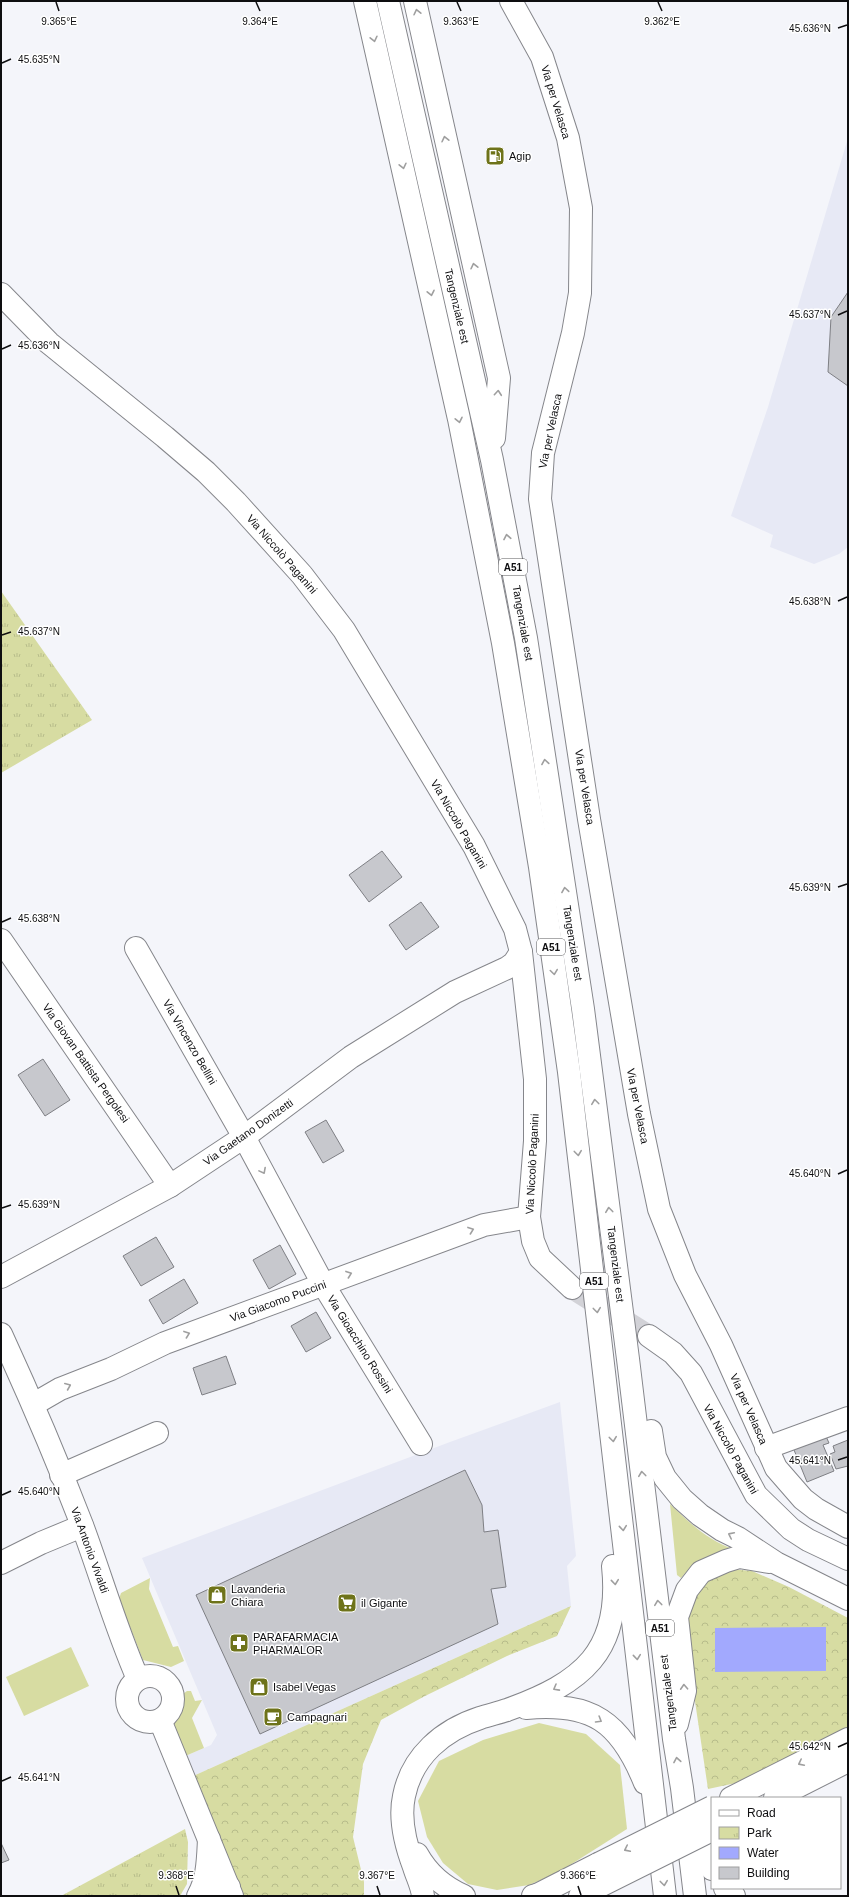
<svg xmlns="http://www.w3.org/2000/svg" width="849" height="1897" viewBox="0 0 849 1897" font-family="Helvetica,sans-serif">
<defs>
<pattern id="forest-crowns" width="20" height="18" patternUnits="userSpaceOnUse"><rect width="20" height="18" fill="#d7dca2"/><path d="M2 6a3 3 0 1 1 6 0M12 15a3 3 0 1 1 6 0" fill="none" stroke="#b7bc8a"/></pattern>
<pattern id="park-tufts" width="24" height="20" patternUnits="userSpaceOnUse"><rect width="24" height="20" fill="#d7dca2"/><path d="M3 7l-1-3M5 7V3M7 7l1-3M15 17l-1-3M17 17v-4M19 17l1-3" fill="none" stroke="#b7bc8a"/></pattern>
</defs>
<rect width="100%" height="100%" fill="#f4f5fa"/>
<g fill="#e7e9f5">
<polygon points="848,138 848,547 839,554 814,564 770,547 773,535 731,516 768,407"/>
<polygon points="560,1402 576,1556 567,1566 571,1606 191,1777 183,1757 211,1745 217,1735 142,1558 450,1442"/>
</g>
<g fill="#d7dca2">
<path d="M670 1504C692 1525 706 1539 735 1550 710 1554 698 1558 681 1578L677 1575Z"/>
<polygon points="150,1578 149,1589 173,1647 178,1646 184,1661 171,1667 143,1660 119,1599 121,1593"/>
<polygon points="71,1647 89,1686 24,1716 6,1677"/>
<path d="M187 1691H191L195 1701 202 1700 192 1718 204 1748 183 1757 169 1721C177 1710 177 1697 187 1691Z"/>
<polygon points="539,1723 586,1734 620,1765 627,1829 559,1872 529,1885 497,1890 468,1884 443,1863 427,1837 418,1801 439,1761 483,1740"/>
</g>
<g fill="url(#forest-crowns)">
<polygon points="730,1569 752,1571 789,1587 848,1618 848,1730 750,1780 708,1789 684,1627 701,1584"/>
<polygon points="571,1606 557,1636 507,1656 425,1696 381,1720 363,1764 353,1837 364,1882 364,1896 242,1896 191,1777"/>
</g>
<g fill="url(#park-tufts)">
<polygon points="1,591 92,720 1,773"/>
<polygon points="185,1829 188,1842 187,1884 180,1896 61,1896"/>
</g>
<polygon fill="#a2a9fe" points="826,1627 826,1671 715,1672 715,1628"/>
<g fill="#c7c8cd" stroke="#7e7f84">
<polygon points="848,292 848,386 828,372 831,317"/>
<polygon points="382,851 402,877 369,902 349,875"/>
<polygon points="421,902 439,927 406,950 389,925"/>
<polygon points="43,1059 70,1100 45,1116 18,1075"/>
<polygon points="326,1120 344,1151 323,1163 305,1132"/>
<polygon points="156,1237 174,1267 141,1286 123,1256"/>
<polygon points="280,1245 296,1274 269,1289 253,1260"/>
<polygon points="184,1279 198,1303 163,1324 149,1300"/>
<polygon points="316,1312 331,1338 306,1352 291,1326"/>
<polygon points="226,1356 236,1384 202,1395 193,1368"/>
<polygon points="824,1432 829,1443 823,1445 834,1471 807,1482 792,1445"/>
<polygon points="848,1440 848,1466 836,1469 830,1454 835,1452 833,1446"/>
<polygon points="465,1470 482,1505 484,1532 498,1530 506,1587 491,1589 498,1624 260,1734 196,1595"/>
<polygon points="1,1843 9,1860 1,1863"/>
</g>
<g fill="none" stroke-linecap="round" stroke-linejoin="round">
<polyline stroke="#d2d2d7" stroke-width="22" stroke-dasharray="22 11" stroke-linecap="butt" points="572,1288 649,1336"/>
<defs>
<g id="minor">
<polyline points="511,1 542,57 568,138 581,208 580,293 573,333 543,453 540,499 589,819 639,1114 659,1209 685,1275 721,1345 776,1468 803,1499 816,1509 848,1527"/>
<polyline points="1,294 49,343 165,437 206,472 236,502 302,575 344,630 474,846 515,929 521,952 535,1079 535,1141 529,1217 533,1241 540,1258 572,1288"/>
<polyline points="1,940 170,1186"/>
<polyline points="136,948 244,1137 323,1284 421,1444"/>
<polyline points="1,1277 170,1186 244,1137 351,1057 455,992 507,968 514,963 521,952"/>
<path d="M1 1334C30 1397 57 1460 82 1525 101 1576 116 1629 138 1679"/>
<polyline points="649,1336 673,1353 691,1373 756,1495 791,1529 808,1540 848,1559"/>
<polyline points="34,1404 60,1389 111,1369 165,1343 484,1225 529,1217"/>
<polyline points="766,1448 848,1418"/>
<polyline points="61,1475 157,1433"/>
<polyline points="1,1563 41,1543 82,1526"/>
<circle cx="150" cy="1699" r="23"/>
<polyline points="160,1720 232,1896"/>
</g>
<g id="major">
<polyline points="731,1798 848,1739"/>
<polyline points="775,1798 848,1761"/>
<polyline points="200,1893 229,1887 226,1896"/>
<path d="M198 1896C208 1879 208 1858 209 1839"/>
<polyline points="535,1896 598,1864"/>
<polyline points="580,1896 598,1887"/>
</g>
<g id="highway">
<polyline points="365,1 459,419 503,643 540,867 569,1072 665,1896"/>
<polyline points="388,1 492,460 526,638 583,1009 628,1359 674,1739 682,1788 695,1896"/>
<polyline points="415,1 499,378 494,438"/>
<polyline points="651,1431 655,1457 665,1478 682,1499 700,1515 722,1530 738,1538 776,1563 848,1599"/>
<path d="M526 1708C592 1702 620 1721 645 1783"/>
<polyline points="677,1724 685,1691 677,1617 687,1590 701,1572 726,1561 739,1557 769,1562"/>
<polyline points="696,1831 704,1854 712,1869"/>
<path d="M417 1854C428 1874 443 1887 464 1896"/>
<polyline points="725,1888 734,1896"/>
<path d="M423 1896C422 1886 417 1877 414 1867 406 1846 399 1819 404 1796 412 1756 443 1730 480 1718 489 1715 498 1713 507 1710 582 1683 622 1652 613 1566"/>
<polyline points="533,1896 537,1895"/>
</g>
</defs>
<use href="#minor" stroke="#85868b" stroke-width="24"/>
<use href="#major" stroke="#85868b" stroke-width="24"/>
<use href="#highway" stroke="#85868b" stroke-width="24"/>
<use href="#minor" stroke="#fff" stroke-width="22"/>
<use href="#major" stroke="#fff" stroke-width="22"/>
<use href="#highway" stroke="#fff" stroke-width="22"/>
<defs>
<g id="major-bridge">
<polyline points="598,1864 712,1807"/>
<polyline points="598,1887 712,1830"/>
</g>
</defs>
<use href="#major-bridge" stroke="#85868b" stroke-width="24" stroke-linecap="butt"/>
<use href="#major-bridge" stroke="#fff" stroke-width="22"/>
</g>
<defs><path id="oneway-chevron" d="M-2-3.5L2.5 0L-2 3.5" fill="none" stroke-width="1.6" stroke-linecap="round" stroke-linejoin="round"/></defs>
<g stroke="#9f9f9f">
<use href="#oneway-chevron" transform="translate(417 12) rotate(-103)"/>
<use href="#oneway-chevron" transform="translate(374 39) rotate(77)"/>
<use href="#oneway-chevron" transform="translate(445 139) rotate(-103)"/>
<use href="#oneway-chevron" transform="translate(403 166) rotate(77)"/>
<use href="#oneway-chevron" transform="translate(474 266) rotate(-103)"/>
<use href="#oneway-chevron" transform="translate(431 293) rotate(78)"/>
<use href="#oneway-chevron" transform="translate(498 393) rotate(-85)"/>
<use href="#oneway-chevron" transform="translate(459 420) rotate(78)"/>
<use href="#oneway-chevron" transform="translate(507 537) rotate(-101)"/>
<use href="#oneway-chevron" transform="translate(545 762) rotate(-99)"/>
<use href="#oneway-chevron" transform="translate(565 890) rotate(-99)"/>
<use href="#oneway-chevron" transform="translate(554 972) rotate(82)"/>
<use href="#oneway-chevron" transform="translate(595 1102) rotate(-97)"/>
<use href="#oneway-chevron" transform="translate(578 1153) rotate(83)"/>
<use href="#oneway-chevron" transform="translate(263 1171) rotate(62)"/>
<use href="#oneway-chevron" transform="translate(609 1210) rotate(-97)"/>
<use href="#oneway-chevron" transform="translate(471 1230) rotate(-20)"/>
<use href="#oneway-chevron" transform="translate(349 1274) rotate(-20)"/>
<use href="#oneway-chevron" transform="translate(597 1310) rotate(83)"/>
<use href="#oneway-chevron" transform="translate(187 1334) rotate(-20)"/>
<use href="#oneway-chevron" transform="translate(68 1386) rotate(-23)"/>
<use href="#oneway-chevron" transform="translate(613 1439) rotate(83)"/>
<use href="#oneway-chevron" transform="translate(642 1474) rotate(-97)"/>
<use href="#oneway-chevron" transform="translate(623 1528) rotate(84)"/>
<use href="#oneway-chevron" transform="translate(731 1535) rotate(-154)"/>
<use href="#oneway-chevron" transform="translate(615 1582) rotate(84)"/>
<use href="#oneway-chevron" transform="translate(658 1603) rotate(-97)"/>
<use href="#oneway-chevron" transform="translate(637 1657) rotate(84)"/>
<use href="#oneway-chevron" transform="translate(684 1687) rotate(-93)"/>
<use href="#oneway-chevron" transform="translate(556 1688) rotate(151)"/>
<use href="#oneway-chevron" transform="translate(599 1720) rotate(31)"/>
<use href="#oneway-chevron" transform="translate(677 1760) rotate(-100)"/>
<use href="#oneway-chevron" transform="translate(801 1763) rotate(153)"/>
<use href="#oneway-chevron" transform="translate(627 1849) rotate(154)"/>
<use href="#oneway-chevron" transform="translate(664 1883) rotate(83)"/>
</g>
<path fill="none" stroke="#0e0e10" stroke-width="1.5" d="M56 2 59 11M256 2 260 11M457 2 461 11M658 2 662 11M838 28 847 25M2 63 11 59M838 315 847 311M2 349 11 345M838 601 847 597M2 635 11 632M838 887 847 884M2 922 11 918M838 1174 847 1170M2 1208 11 1205M838 1460 847 1457M2 1495 11 1491M838 1747 847 1743M2 1781 11 1777M176 1886 179 1895M377 1886 380 1895M578 1886 581 1895"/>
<defs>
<symbol id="fuel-square" viewBox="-11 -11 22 22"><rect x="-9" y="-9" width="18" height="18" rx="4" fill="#6e731a" stroke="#fff"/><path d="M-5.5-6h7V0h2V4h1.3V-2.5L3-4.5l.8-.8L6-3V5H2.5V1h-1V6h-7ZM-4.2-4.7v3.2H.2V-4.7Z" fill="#fff"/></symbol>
<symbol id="shop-square" viewBox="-11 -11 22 22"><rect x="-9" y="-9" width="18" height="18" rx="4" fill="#6e731a" stroke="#fff"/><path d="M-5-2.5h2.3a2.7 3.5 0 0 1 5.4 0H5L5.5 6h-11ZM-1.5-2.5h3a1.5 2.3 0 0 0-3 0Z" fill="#fff"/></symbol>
<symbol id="supermarket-square" viewBox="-11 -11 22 22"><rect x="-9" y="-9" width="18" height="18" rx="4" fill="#6e731a" stroke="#fff"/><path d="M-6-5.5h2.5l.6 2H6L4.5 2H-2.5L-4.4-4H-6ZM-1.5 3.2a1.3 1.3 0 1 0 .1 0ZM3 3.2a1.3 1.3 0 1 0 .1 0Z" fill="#fff"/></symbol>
<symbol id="pharmacy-square" viewBox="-11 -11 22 22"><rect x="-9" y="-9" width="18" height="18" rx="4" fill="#6e731a" stroke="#fff"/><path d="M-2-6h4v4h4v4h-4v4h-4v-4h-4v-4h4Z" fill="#fff"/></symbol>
<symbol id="cafe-square" viewBox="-11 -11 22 22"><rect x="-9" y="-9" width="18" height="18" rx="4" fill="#6e731a" stroke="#fff"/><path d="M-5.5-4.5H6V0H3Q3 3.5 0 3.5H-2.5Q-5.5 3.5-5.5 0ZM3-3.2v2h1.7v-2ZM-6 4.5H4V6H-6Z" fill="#fff"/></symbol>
</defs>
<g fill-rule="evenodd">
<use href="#fuel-square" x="484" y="145" width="22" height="22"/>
<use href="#shop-square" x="206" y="1584" width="22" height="22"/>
<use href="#supermarket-square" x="336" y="1592" width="22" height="22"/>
<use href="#pharmacy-square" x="228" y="1632" width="22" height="22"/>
<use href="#shop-square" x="248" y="1676" width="22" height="22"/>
<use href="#cafe-square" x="262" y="1706" width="22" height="22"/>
</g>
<g text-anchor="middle" stroke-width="3" stroke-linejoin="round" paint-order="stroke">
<g fill="#fff" stroke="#565658" stroke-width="1">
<rect x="499" y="559" width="28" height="16" rx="3"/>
<rect x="537" y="939" width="28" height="16" rx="3"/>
<rect x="580" y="1273" width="28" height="16" rx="3"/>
<rect x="646" y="1620" width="28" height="16" rx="3"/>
</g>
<g font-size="10" font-weight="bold" fill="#0e0e10">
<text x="513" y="571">A51</text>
<text x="551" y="951">A51</text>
<text x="594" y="1285">A51</text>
<text x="660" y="1632">A51</text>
</g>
<g font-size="11" fill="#0e0e10" stroke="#fff">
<text transform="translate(556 102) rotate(73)" y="4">Via per Velasca</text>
<text transform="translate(457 306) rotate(77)" y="4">Tangenziale est</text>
<text transform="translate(550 431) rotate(-78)" y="4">Via per Velasca</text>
<text transform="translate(282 554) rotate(49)" y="4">Via Niccolò Paganini</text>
<text transform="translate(523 623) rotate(80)" y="4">Tangenziale est</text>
<text transform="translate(585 787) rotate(81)" y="4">Via per Velasca</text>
<text transform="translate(459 824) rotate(60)" y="4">Via Niccolò Paganini</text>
<text transform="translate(573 943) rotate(81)" y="4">Tangenziale est</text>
<text transform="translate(190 1042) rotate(60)" y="4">Via Vincenzo Bellini</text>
<text transform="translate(86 1063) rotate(55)" y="4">Via Giovan Battista Pergolesi</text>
<text transform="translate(638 1106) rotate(79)" y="4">Via per Velasca</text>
<text transform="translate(248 1132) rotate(-35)" y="4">Via Gaetano Donizetti</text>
<text transform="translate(532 1164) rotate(-87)" y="4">Via Niccolò Paganini</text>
<text transform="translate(616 1264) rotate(83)" y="4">Tangenziale est</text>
<text transform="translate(278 1301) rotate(-20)" y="4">Via Giacomo Puccini</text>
<text transform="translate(360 1344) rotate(58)" y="4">Via Gioacchino Rossini</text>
<text transform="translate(749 1409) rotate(66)" y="4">Via per Velasca</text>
<text transform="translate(731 1449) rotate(61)" y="4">Via Niccolò Paganini</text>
<text transform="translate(90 1550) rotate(70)" y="4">Via Antonio Vivaldi</text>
<text transform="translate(668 1693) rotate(-97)" y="4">Tangenziale est</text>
</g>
<g font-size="11" fill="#0e0e10" stroke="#fff" text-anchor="start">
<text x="509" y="160">Agip</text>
<text x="231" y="1593">Lavanderia<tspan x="231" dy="13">Chiara</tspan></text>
<text x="361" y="1607">il Gigante</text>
<text x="253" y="1641">PARAFARMACIA<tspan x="253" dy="13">PHARMALOR</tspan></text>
<text x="273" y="1691">Isabel Vegas</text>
<text x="287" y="1721">Campagnari</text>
</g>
</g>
<g font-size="10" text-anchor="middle" fill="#0e0e10" stroke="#fff" stroke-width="3" stroke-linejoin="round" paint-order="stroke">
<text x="59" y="25">9.365°E</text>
<text x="260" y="25">9.364°E</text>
<text x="461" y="25">9.363°E</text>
<text x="662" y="25">9.362°E</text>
<text x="810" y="32">45.636°N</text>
<text x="39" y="63">45.635°N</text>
<text x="810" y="318">45.637°N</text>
<text x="39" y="349">45.636°N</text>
<text x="810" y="605">45.638°N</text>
<text x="39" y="635">45.637°N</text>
<text x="810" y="891">45.639°N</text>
<text x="39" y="922">45.638°N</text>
<text x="810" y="1177">45.640°N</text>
<text x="39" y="1208">45.639°N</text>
<text x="810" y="1464">45.641°N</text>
<text x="39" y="1495">45.640°N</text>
<text x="810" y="1750">45.642°N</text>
<text x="39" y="1781">45.641°N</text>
<text x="176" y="1879">9.368°E</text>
<text x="377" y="1879">9.367°E</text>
<text x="578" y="1879">9.366°E</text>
</g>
<rect width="849" height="1897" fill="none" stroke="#0e0e10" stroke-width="4"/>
<rect x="711" y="1797" width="130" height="92" fill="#ffffff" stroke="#9f9f9f"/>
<rect x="719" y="1810" width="20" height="6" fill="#ffffff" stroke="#9f9f9f"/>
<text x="747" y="1817" font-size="12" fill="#0e0e10">Road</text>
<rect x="719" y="1827" width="20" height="12" fill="url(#park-tufts)" stroke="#9f9f9f"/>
<text x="747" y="1837" font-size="12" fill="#0e0e10">Park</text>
<rect x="719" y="1847" width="20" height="12" fill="#a2a9fe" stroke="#9f9f9f"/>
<text x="747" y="1857" font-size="12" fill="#0e0e10">Water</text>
<rect x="719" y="1867" width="20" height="12" fill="#c7c8cd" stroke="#9f9f9f"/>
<text x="747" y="1877" font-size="12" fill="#0e0e10">Building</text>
</svg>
